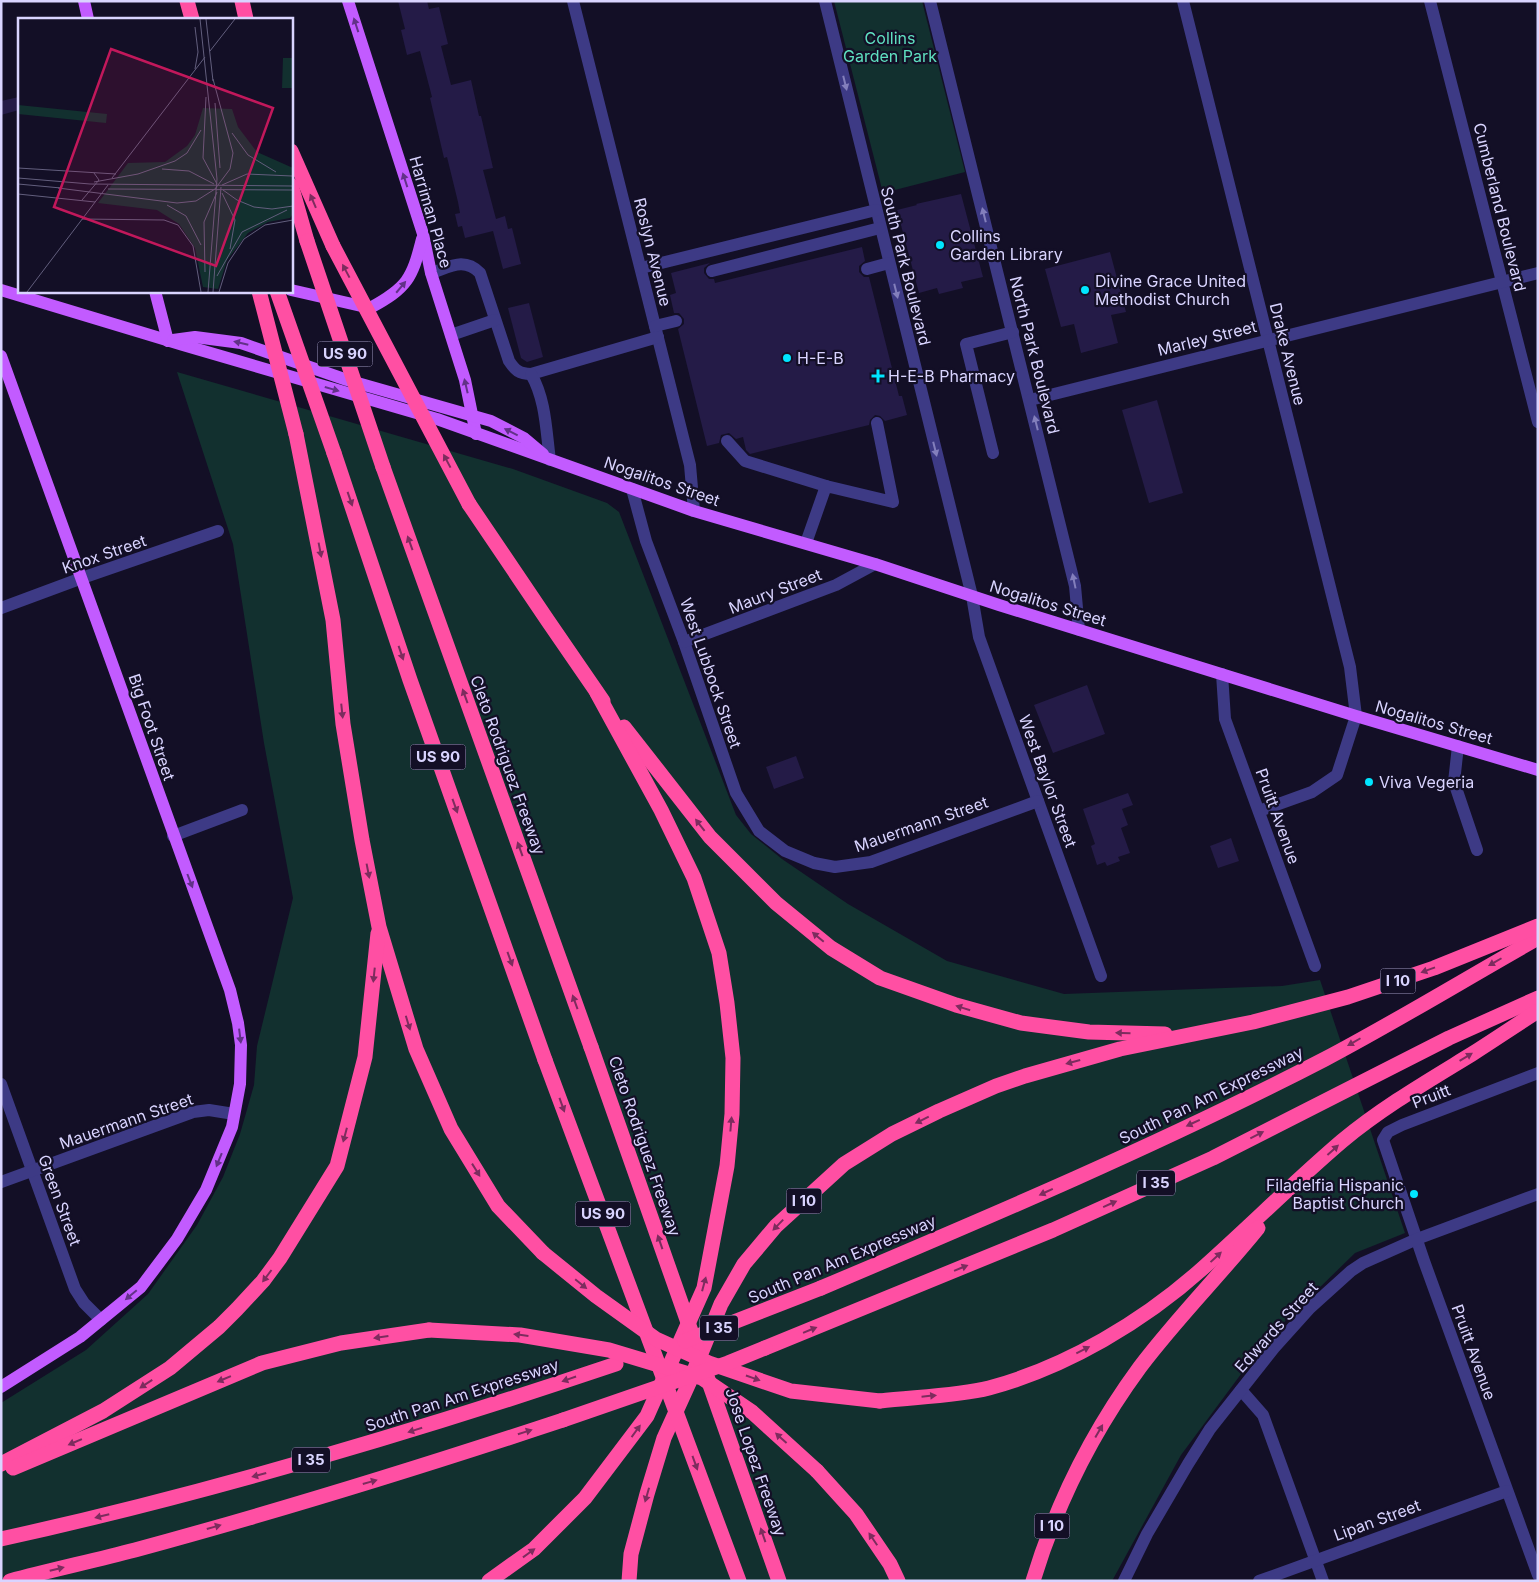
<svg xmlns="http://www.w3.org/2000/svg" width="1539" height="1582" viewBox="0 0 1539 1582" font-family="Inter,sans-serif">
<rect width="100%" height="100%" fill="#130f26"/>
<g fill="#12302f">
<polygon points="834,1 922,1 965,172 883,193"/>
<polygon points="177,372 513,469 607,503 619,512 736,815 751,834 782,859 848,904 947,961 1064,994 1282,986 1320,980 1405,1233 1355,1253 1267,1339 1181,1455 1112,1581 1,1581 1,1403 86,1350 148,1294 197,1225 223,1177 240,1134 254,1085 257,1046 293,898 264,743 233,544"/>
</g>
<g fill="#241b47">
<polygon points="398,1 427,1 429,9 439,7 448,44 441,46 451,85 471,80 479,116 481,116 493,168 483,170 496,219 505,216 508,229 512,228 521,264 503,269 493,231 465,238 462,226 458,227 455,214 460,213 458,202 447,157 444,158 430,98 432,97 420,51 407,55 401,30 405,29"/>
<polygon points="19,97 19,110 1,115 1,101"/>
<polygon points="961,194 983,277 961,282 963,288 939,294 937,288 919,293 897,210 917,205 916,204"/>
<polygon points="862,247 865,261 859,266 859,272 864,277 869,277 899,396 902,396 907,415 885,421 880,416 875,415 870,420 869,425 750,454 746,450 743,437 736,439 729,433 721,435 719,443 707,446 678,329 684,324 684,319 679,313 674,313 670,295 676,293 671,273 710,263 704,268 704,273 709,279 714,279 715,283"/>
<polygon points="1110,252 1126,312 1111,315 1118,343 1081,353 1074,324 1061,327 1045,269"/>
<polygon points="529,303 543,357 527,362 521,358 508,308"/>
<polygon points="1157,400 1183,493 1149,503 1122,410"/>
<polygon points="1087,685 1105,734 1053,753 1034,705"/>
<polygon points="796,756 804,778 774,789 766,767"/>
<polygon points="1128,793 1133,805 1122,809 1128,825 1121,828 1130,853 1118,857 1120,861 1107,866 1105,862 1097,865 1091,846 1095,844 1083,809"/>
<polygon points="1231,838 1239,861 1218,868 1210,846"/>
</g>
<g fill="none" stroke-linecap="round" stroke-linejoin="round">
<g stroke="#3d3a85" stroke-width="12">
<polyline points="573,1 690,465 694,511"/>
<polyline points="825,1 972,596 979,637 1101,976"/>
<polyline points="930,1 1075,586 1079,630"/>
<polyline points="1183,1 1350,667 1356,716 1337,775 1312,792 1259,811"/>
<polyline points="1430,1 1538,422"/>
<polyline points="641,268 876,210"/>
<polyline points="867,269 889,263"/>
<polyline points="712,271 880,228"/>
<path d="M431 273C450 267 464 257 480 273L509 361C515 370 519 374 531 374L658 337"/>
<polyline points="655,326 676,321"/>
<polyline points="451,335 495,320"/>
<path d="M531 374C546 400 546 431 550 460"/>
<polyline points="1030,400 1538,273"/>
<polyline points="727,441 745,461 826,486"/>
<polyline points="993,453 966,344 1013,332"/>
<polyline points="632,489 646,541 684,642 736,793 759,831 785,851 814,863 835,867 871,862 1038,801"/>
<polyline points="806,543 826,486 893,502 877,423"/>
<polyline points="1,608 82,578 218,531"/>
<polyline points="684,642 836,585 875,564"/>
<polyline points="1222,674 1225,719 1315,966"/>
<polyline points="1458,746 1454,782 1477,850"/>
<polyline points="173,836 242,810"/>
<polyline points="1538,1073 1402,1125 1388,1132 1383,1140 1424,1261 1538,1575"/>
<polyline points="1,1084 75,1289 84,1303 101,1320"/>
<polyline points="1,1182 193,1112 209,1110 234,1114"/>
<polyline points="1241,1390 1263,1415 1323,1581"/>
<polyline points="1124,1581 1147,1534 1188,1464 1210,1429 1274,1348 1310,1308 1351,1271 1363,1263 1417,1239 1538,1194"/>
<polyline points="1259,1581 1507,1491"/>
</g>
<g stroke="#c25bff" stroke-width="12">
<polyline points="84,1 88,19"/>
<polyline points="348,1 423,234 431,273 465,380 476,434"/>
<polyline points="1,290 183,345 437,419 694,511 875,564 999,605 1356,716 1538,770"/>
<path d="M291 290 370 308C407 288 412 279 422 239"/>
<polyline points="155,291 168,341"/>
<polyline points="173,340 195,337 241,343 347,380 491,421 524,438 543,454"/>
<polyline points="1,356 230,990 238,1023 241,1045 240,1084 232,1127 206,1190 177,1239 141,1287 80,1337 1,1387"/>
</g>
<g stroke="#ff4fa3" stroke-width="15">
<polyline points="187,1 192,19"/>
<polyline points="242,1 246,19"/>
<polyline points="291,151 333,246"/>
<polyline points="291,185 307,241"/>
<polyline points="296,434 333,620 343,724 362,840 379,927 416,1049 451,1129 498,1206 543,1253"/>
<polyline points="334,453 410,680 545,1060"/>
<polyline points="383,467 591,1047"/>
<polyline points="469,504 548,621 603,701"/>
<polyline points="624,727 710,837 776,903 831,948 880,978 956,1005 1021,1023 1089,1032 1165,1034"/>
<path d="M821 1288C991 1216 1161 1144 1325 1059 1397 1021 1467 978 1538 938"/>
<polyline points="765,1348 1053,1230 1213,1158 1449,1038 1538,998"/>
<path d="M880 1401C914 1397 957 1396 989 1388 1067 1367 1144 1321 1203 1268 1250 1226 1294 1182 1342 1141 1383 1107 1428 1081 1472 1054 1494 1040 1516 1025 1538 1011"/>
<polyline points="1,1464 103,1411 170,1368 219,1327 237,1309 263,1281 280,1258 337,1166 365,1057 378,933"/>
<polyline points="13,1468 262,1363 341,1343 429,1330"/>
<polyline points="817,1471 856,1514 890,1564 898,1581"/>
<path d="M1 1539C210 1493 414 1432 616 1364"/>
<path d="M10 1581C51 1570 93 1561 135 1550 279 1511 421 1467 563 1420"/>
<polyline points="489,1581 534,1549 585,1498 647,1416 704,1288 727,1166 732,1114 733,1058 727,1003 719,953 694,878 661,810 597,693"/>
<polyline points="629,1581 631,1554 647,1494 664,1438 689,1383 721,1304 744,1264 776,1226 844,1164 892,1134 939,1111 996,1086 1025,1076 1120,1049 1253,1022 1348,997 1434,968 1538,926"/>
<path d="M1033 1581C1056 1505 1093 1431 1140 1367 1177 1318 1220 1275 1258 1228"/>
</g>
<g stroke="#ff4fa3" stroke-width="15">
<polyline points="307,241 383,467"/>
<polyline points="333,246 469,504"/>
<polyline points="259,291 296,434"/>
<polyline points="277,291 334,453"/>
<polyline points="591,1047 779,1581"/>
<polyline points="545,1060 739,1581"/>
<polyline points="543,1253 596,1296 656,1339 709,1363 791,1391 880,1401"/>
<polyline points="429,1330 520,1335 609,1350 702,1378 752,1412 817,1471"/>
<polyline points="685,1341 821,1288"/>
<polyline points="563,1420 728,1363 765,1348"/>
</g>
</g>
<defs><path id="oneway-solid" d="M-6-.8H1V-3.2L6.5 0L1 3.2V.8H-6Z" transform="scale(1.25)"/></defs>
<g fill="#623188">
<use href="#oneway-solid" transform="translate(356 25) rotate(-108)"/>
<use href="#oneway-solid" transform="translate(405 180) rotate(-108)"/>
<use href="#oneway-solid" transform="translate(401 287) rotate(-50)"/>
<use href="#oneway-solid" transform="translate(241 343) rotate(-167)"/>
<use href="#oneway-solid" transform="translate(466 386) rotate(-103)"/>
<use href="#oneway-solid" transform="translate(332 389) rotate(16)"/>
<use href="#oneway-solid" transform="translate(511 432) rotate(-153)"/>
<use href="#oneway-solid" transform="translate(190 881) rotate(69)"/>
<use href="#oneway-solid" transform="translate(240 1036) rotate(83)"/>
<use href="#oneway-solid" transform="translate(219 1160) rotate(112)"/>
<use href="#oneway-solid" transform="translate(131 1295) rotate(140)"/>
</g>
<g fill="#837fbc">
<use href="#oneway-solid" transform="translate(845 83) rotate(76)"/>
<use href="#oneway-solid" transform="translate(984 215) rotate(-104)"/>
<use href="#oneway-solid" transform="translate(896 291) rotate(76)"/>
<use href="#oneway-solid" transform="translate(1036 423) rotate(-104)"/>
<use href="#oneway-solid" transform="translate(935 449) rotate(76)"/>
<use href="#oneway-solid" transform="translate(1074 581) rotate(-102)"/>
</g>
<g fill="#7d2c5e">
<use href="#oneway-solid" transform="translate(313 201) rotate(-113)"/>
<use href="#oneway-solid" transform="translate(346 271) rotate(-118)"/>
<use href="#oneway-solid" transform="translate(447 461) rotate(-118)"/>
<use href="#oneway-solid" transform="translate(350 499) rotate(71)"/>
<use href="#oneway-solid" transform="translate(410 543) rotate(-110)"/>
<use href="#oneway-solid" transform="translate(320 550) rotate(79)"/>
<use href="#oneway-solid" transform="translate(401 653) rotate(71)"/>
<use href="#oneway-solid" transform="translate(465 696) rotate(-110)"/>
<use href="#oneway-solid" transform="translate(342 711) rotate(84)"/>
<use href="#oneway-solid" transform="translate(455 806) rotate(70)"/>
<use href="#oneway-solid" transform="translate(700 825) rotate(-128)"/>
<use href="#oneway-solid" transform="translate(520 849) rotate(-110)"/>
<use href="#oneway-solid" transform="translate(368 871) rotate(79)"/>
<use href="#oneway-solid" transform="translate(818 937) rotate(-140)"/>
<use href="#oneway-solid" transform="translate(510 959) rotate(70)"/>
<use href="#oneway-solid" transform="translate(1495 962) rotate(150)"/>
<use href="#oneway-solid" transform="translate(1428 970) rotate(160)"/>
<use href="#oneway-solid" transform="translate(374 975) rotate(96)"/>
<use href="#oneway-solid" transform="translate(575 1002) rotate(-110)"/>
<use href="#oneway-solid" transform="translate(963 1008) rotate(-163)"/>
<use href="#oneway-solid" transform="translate(408 1023) rotate(73)"/>
<use href="#oneway-solid" transform="translate(1123 1033) rotate(-179)"/>
<use href="#oneway-solid" transform="translate(1354 1042) rotate(150)"/>
<use href="#oneway-solid" transform="translate(1466 1057) rotate(-31)"/>
<use href="#oneway-solid" transform="translate(1073 1062) rotate(165)"/>
<use href="#oneway-solid" transform="translate(562 1105) rotate(70)"/>
<use href="#oneway-solid" transform="translate(922 1120) rotate(154)"/>
<use href="#oneway-solid" transform="translate(1193 1123) rotate(155)"/>
<use href="#oneway-solid" transform="translate(731 1124) rotate(-85)"/>
<use href="#oneway-solid" transform="translate(345 1135) rotate(105)"/>
<use href="#oneway-solid" transform="translate(1257 1135) rotate(-27)"/>
<use href="#oneway-solid" transform="translate(1333 1150) rotate(-42)"/>
<use href="#oneway-solid" transform="translate(476 1170) rotate(58)"/>
<use href="#oneway-solid" transform="translate(1046 1192) rotate(155)"/>
<use href="#oneway-solid" transform="translate(1110 1204) rotate(-24)"/>
<use href="#oneway-solid" transform="translate(778 1225) rotate(134)"/>
<use href="#oneway-solid" transform="translate(660 1242) rotate(-109)"/>
<use href="#oneway-solid" transform="translate(1216 1257) rotate(-43)"/>
<use href="#oneway-solid" transform="translate(961 1268) rotate(-22)"/>
<use href="#oneway-solid" transform="translate(267 1276) rotate(127)"/>
<use href="#oneway-solid" transform="translate(581 1284) rotate(39)"/>
<use href="#oneway-solid" transform="translate(704 1284) rotate(-75)"/>
<use href="#oneway-solid" transform="translate(810 1330) rotate(-22)"/>
<use href="#oneway-solid" transform="translate(521 1335) rotate(-173)"/>
<use href="#oneway-solid" transform="translate(381 1337) rotate(172)"/>
<use href="#oneway-solid" transform="translate(1083 1350) rotate(-27)"/>
<use href="#oneway-solid" transform="translate(753 1378) rotate(19)"/>
<use href="#oneway-solid" transform="translate(224 1379) rotate(157)"/>
<use href="#oneway-solid" transform="translate(569 1379) rotate(161)"/>
<use href="#oneway-solid" transform="translate(146 1384) rotate(147)"/>
<use href="#oneway-solid" transform="translate(929 1396) rotate(-6)"/>
<use href="#oneway-solid" transform="translate(415 1430) rotate(163)"/>
<use href="#oneway-solid" transform="translate(636 1431) rotate(-54)"/>
<use href="#oneway-solid" transform="translate(1099 1431) rotate(-60)"/>
<use href="#oneway-solid" transform="translate(525 1432) rotate(-18)"/>
<use href="#oneway-solid" transform="translate(781 1438) rotate(-138)"/>
<use href="#oneway-solid" transform="translate(75 1442) rotate(157)"/>
<use href="#oneway-solid" transform="translate(695 1463) rotate(70)"/>
<use href="#oneway-solid" transform="translate(259 1475) rotate(165)"/>
<use href="#oneway-solid" transform="translate(370 1482) rotate(-16)"/>
<use href="#oneway-solid" transform="translate(647 1495) rotate(106)"/>
<use href="#oneway-solid" transform="translate(102 1516) rotate(166)"/>
<use href="#oneway-solid" transform="translate(214 1527) rotate(-16)"/>
<use href="#oneway-solid" transform="translate(763 1535) rotate(-109)"/>
<use href="#oneway-solid" transform="translate(873 1539) rotate(-124)"/>
<use href="#oneway-solid" transform="translate(529 1553) rotate(-36)"/>
<use href="#oneway-solid" transform="translate(57 1569) rotate(-14)"/>
</g>
<g fill="#00e5ff" stroke="#130f26" stroke-width="2">
<circle cx="940" cy="245" r="5"/>
<circle cx="1085" cy="290" r="5"/>
<circle cx="787" cy="358" r="5"/>
<path d="M875.5 368.5h5v5h5v5h-5v5h-5v-5h-5v-5h5z"/>
<circle cx="1369" cy="782" r="5"/>
<circle cx="1414" cy="1194" r="5"/>
</g>
<g text-anchor="middle" stroke-width="4.5" stroke-linejoin="round" paint-order="stroke">
<g fill="#130f26" stroke="#9e99be" stroke-width="1">
<rect x="317.5" y="341.5" width="55" height="25" rx="4"/>
<rect x="410.5" y="744.5" width="55" height="25" rx="4"/>
<rect x="1380.5" y="968.5" width="35" height="25" rx="4"/>
<rect x="1137" y="1170.5" width="38" height="25" rx="4"/>
<rect x="786.5" y="1188.5" width="35" height="25" rx="4"/>
<rect x="575.5" y="1201.5" width="55" height="25" rx="4"/>
<rect x="700" y="1315.5" width="38" height="25" rx="4"/>
<rect x="292" y="1447.5" width="38" height="25" rx="4"/>
<rect x="1034.5" y="1513.5" width="35" height="25" rx="4"/>
</g>
<g font-size="15" font-weight="bold" fill="#d9d4ff">
<text x="345" y="359">US 90</text>
<text x="438" y="762">US 90</text>
<text x="1398" y="986">I 10</text>
<text x="1156" y="1188">I 35</text>
<text x="804" y="1206">I 10</text>
<text x="603" y="1219">US 90</text>
<text x="719" y="1333">I 35</text>
<text x="311" y="1465">I 35</text>
<text x="1052" y="1531">I 10</text>
</g>
<g font-size="16" fill="#5fe0c0" stroke="#130f26">
<text x="890" y="44">Collins<tspan x="890" dy="18">Garden Park</tspan></text>
</g>
<g font-size="16" fill="#d9d4ff" stroke="#130f26">
<text transform="translate(1500 207) rotate(76)" y="6">Cumberland Boulevard</text>
<text transform="translate(431 212) rotate(74)" y="6">Harriman Place</text>
<text transform="translate(653 252) rotate(76)" y="6">Roslyn Avenue</text>
<text transform="translate(906 266) rotate(76)" y="6">South Park Boulevard</text>
<text transform="translate(1207 338) rotate(-14)" y="6">Marley Street</text>
<text transform="translate(1288 354) rotate(76)" y="6">Drake Avenue</text>
<text transform="translate(1035 355) rotate(76)" y="6">North Park Boulevard</text>
<text transform="translate(662 481) rotate(19)" y="6">Nogalitos Street</text>
<text transform="translate(104 554) rotate(-19)" y="6">Knox Street</text>
<text transform="translate(775 591) rotate(-21)" y="6">Maury Street</text>
<text transform="translate(1048 603) rotate(17)" y="6">Nogalitos Street</text>
<text transform="translate(711 673) rotate(71)" y="6">West Lubbock Street</text>
<text transform="translate(1434 722) rotate(16)" y="6">Nogalitos Street</text>
<text transform="translate(152 727) rotate(71)" y="6">Big Foot Street</text>
<text transform="translate(508 765) rotate(70)" y="6">Cleto Rodriguez Freeway</text>
<text transform="translate(1048 781) rotate(70)" y="6">West Baylor Street</text>
<text transform="translate(1278 816) rotate(70)" y="6">Pruitt Avenue</text>
<text transform="translate(921 824) rotate(-19)" y="6">Mauermann Street</text>
<text transform="translate(1211 1095) rotate(-26)" y="6">South Pan Am Expressway</text>
<text transform="translate(1431 1096) rotate(-21)" y="6">Pruitt</text>
<text transform="translate(126 1121) rotate(-19)" y="6">Mauermann Street</text>
<text transform="translate(645 1146) rotate(71)" y="6">Cleto Rodriguez Freeway</text>
<text transform="translate(60 1200) rotate(70)" y="6">Green Street</text>
<text transform="translate(842 1259) rotate(-23)" y="6">South Pan Am Expressway</text>
<text transform="translate(1276 1327) rotate(-48)" y="6">Edwards Street</text>
<text transform="translate(1474 1352) rotate(70)" y="6">Pruitt Avenue</text>
<text transform="translate(462 1395) rotate(-18)" y="6">South Pan Am Expressway</text>
<text transform="translate(756 1462) rotate(71)" y="6">Jose Lopez Freeway</text>
<text transform="translate(1377 1520) rotate(-20)" y="6">Lipan Street</text>
</g>
<g font-size="16" fill="#d9d4ff" stroke="#130f26" text-anchor="start">
<text x="950" y="242">Collins<tspan x="950" dy="18">Garden Library</tspan></text>
<text x="1095" y="287">Divine Grace United<tspan x="1095" dy="18">Methodist Church</tspan></text>
<text x="797" y="364">H-E-B</text>
<text x="888" y="382">H-E-B Pharmacy</text>
<text x="1379" y="788">Viva Vegeria</text>
<text x="1404" y="1191" text-anchor="end">Filadelfia Hispanic<tspan x="1404" dy="18">Baptist Church</tspan></text>
</g>
</g>
<g transform="translate(18 18)">
<rect width="275" height="275" fill="#130f26"/>
<path d="M265 40H275V70H264ZM0 87 89 96 88 105 0 96ZM185 90 214 91 220 109 239 134 275 150V196L272 200 250 204 230 215 209 242 200 271 185 269 177 230 161 206 139 192 80 185 110 145 147 144 169 128 177 117Z" fill="#12302f"/>
<path fill="none" stroke="#625e7d" stroke-width="1" d="M182 1 199 161 190 274M188 1 195 63M192 33 217 1M177 51 180 34 177 9M188 79 185 140 199 166M197 85 202 150M214 115 230 137 258 154M0 150 98 156M144 151 171 153 196 166M0 160 72 166 275 168M94 160 187 39M76 164 120 156 157 143 169 135 183 112M0 166 43 170M204 167 229 156 274 158M40 170 159 185 178 183 197 171 212 151 215 135 195 61M90 171 275 172M205 172 219 182 236 189 254 191 275 188M204 175 217 202 212 231M0 176 77 184M64 182 81 162 76 155M149 187 168 198 183 227M64 201 146 202 160 207 175 228 183 274M187 254 186 204 199 174M199 258 224 214 269 192M9 274 90 167M195 274 203 169M201 274 210 245 226 221 247 207 275 202"/>
<path fill="#c2185b" fill-opacity="0.15" stroke="#c2185b" stroke-width="2.5" d="M93 31 255 90 198 248 36 189Z"/>
<rect width="275" height="275" fill="none" stroke="#d9d4ff" stroke-width="2.5"/>
</g>
<rect width="1539" height="1582" fill="none" stroke="#d9d4ff" stroke-width="5"/>
</svg>
